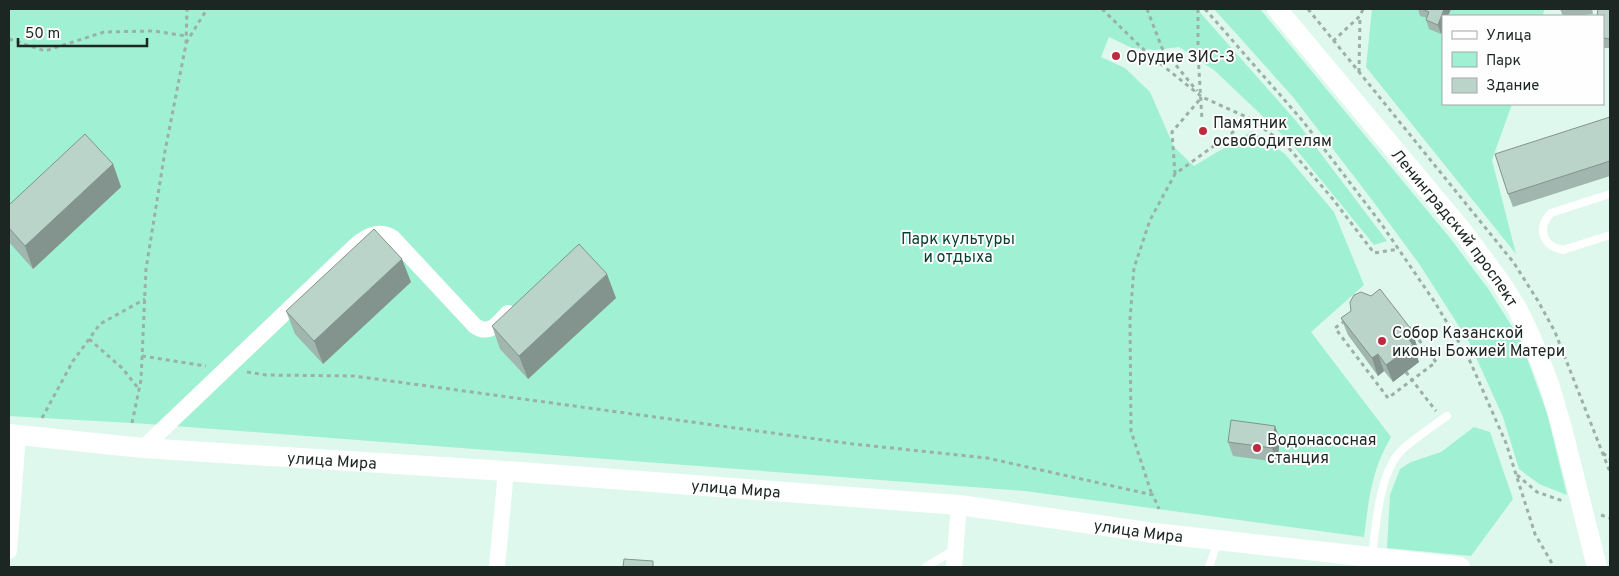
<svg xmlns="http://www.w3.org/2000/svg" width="1619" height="576" viewBox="0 0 1619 576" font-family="Overpass,sans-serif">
<rect width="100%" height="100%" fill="#def8ee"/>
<g fill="#a0f0d3">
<path d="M9 9H1197L1297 122 1387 241 1374 245 1291 143 1214 70 1179 47 1155 50 1132 48 1109 37 1101 57 1125 68 1150 92 1174 147 1194 166 1252 131 1285 154 1334 212 1364 285 1311 332 1391 437C1371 471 1369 499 1364 537L1025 491 148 424 9 416Z"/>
<polygon points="1214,9 1260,9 1450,238 1489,290 1520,339 1547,413 1567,495 1539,484 1519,469 1503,417 1469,342 1420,265 1369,196 1293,97"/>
<polygon points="1372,9 1545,9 1542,16 1443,16 1443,104 1512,104 1492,160 1516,254 1366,67"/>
<polygon points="1474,427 1490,432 1513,499 1471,556 1387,548 1390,495 1400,469 1411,462 1441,452"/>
</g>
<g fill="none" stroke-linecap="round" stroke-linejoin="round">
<g stroke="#9bb0a8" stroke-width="3" stroke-dasharray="4 4" stroke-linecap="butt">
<polyline points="1102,9 1147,53 1202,97 1251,119 1175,174 1150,220 1134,268 1130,319 1131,431 1152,495"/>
<polyline points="1147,9 1162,48 1197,91"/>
<polyline points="1198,9 1198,54 1202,120"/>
<polyline points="1205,9 1302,120 1380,222 1434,301 1469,359 1506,443 1535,534 1553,565"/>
<polyline points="1308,9 1514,263 1538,301 1555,332 1610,472"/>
<polyline points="9,39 45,51 104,32 154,31 186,36"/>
<polyline points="1333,41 1360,16 1363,9"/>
<polyline points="186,43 207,9"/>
<polyline points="1359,72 1360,16"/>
<polyline points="1251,119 1287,146 1332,198 1374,253 1399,249"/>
<polyline points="1175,174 1172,132 1201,98"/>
<polyline points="1345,321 1335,328 1388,398 1412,380 1436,411"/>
<polyline points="89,339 122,368 139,389"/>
<polyline points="142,356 206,366"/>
<polyline points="247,372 266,375 354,376 853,444 987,458 1153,495 1159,509"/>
<polyline points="1406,372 1412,380 1436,362 1409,327"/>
<polyline points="42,418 73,361 100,324 145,299"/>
<polyline points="132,423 141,380 146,269 165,151 186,44 187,9"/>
<polyline points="1603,453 1610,459"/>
<polyline points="1517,475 1537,492 1563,501"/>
<polyline points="1601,515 1610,518"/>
</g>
<g stroke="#fff" stroke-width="8">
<path d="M1610 194 1551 213C1536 229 1543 246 1563 250L1610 235"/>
<path d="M1372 556C1376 525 1379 471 1403 449 1416 437 1432 427 1447 416"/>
<polyline points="926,567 954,550"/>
<polyline points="1209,567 1218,541"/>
</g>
<g stroke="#fff" stroke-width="16">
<path d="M143 448 356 245C367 236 379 229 393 238L475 326C490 336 498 323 508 313"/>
<polyline points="9,551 18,435"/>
<polyline points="497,567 506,471"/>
<polyline points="954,567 959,505"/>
</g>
<g stroke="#fff" stroke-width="20">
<path id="s1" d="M1277 9 1464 233 1501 283 1518 310 1532 340 1549 384 1562 428 1597 567"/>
<path id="s2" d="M9 434 143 448 506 471 959 505 1154 533 1460 567"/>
</g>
</g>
<g fill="#a0b6ae">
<polygon points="1418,9 1451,9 1448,16 1443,16 1443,30 1441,34 1429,29 1426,20 1427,18 1420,16"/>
<polygon points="1560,9 1592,9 1593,14 1574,16 1563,16"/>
<polygon points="1610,9 1610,48 1603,48 1603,16"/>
<polygon points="1610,117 1610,176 1513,207 1508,194"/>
<polygon points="113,164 121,187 33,269 9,242 9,205"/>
<polygon points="411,282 323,364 295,334 286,311"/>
<polygon points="616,298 528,379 500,349 492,326"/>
<polygon points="1351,311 1411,329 1417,346 1414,348 1419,362 1393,382 1384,371 1378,376 1348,335 1341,318"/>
<polygon points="1280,439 1277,462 1233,456 1228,442"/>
</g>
<g fill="#82948d">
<polygon points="1444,9 1451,9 1448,16 1443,16 1443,30 1441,34 1438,25"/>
<polygon points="113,164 121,187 33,269 25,246"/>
<polygon points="402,259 411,282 323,364 314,341"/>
<polygon points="607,274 616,298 528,379 519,356"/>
<polygon points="1411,329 1417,346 1414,348 1419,362 1393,382 1386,365 1404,333"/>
<polygon points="1378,354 1384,371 1378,376 1372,358"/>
<polygon points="1275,426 1280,439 1277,462 1272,448"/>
</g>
<g fill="#bad4ca" stroke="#82948d">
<polygon points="1422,9 1444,9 1438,25 1426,20 1429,12"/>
<polygon points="1598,9 1610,9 1610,39 1603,38 1603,16 1597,16"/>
<polygon points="1610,117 1610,161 1508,194 1495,154"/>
<polygon points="85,134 113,164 25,246 9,228 9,205"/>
<polygon points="374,229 402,259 314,341 286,311"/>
<polygon points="579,244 607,274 519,356 492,326"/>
<polygon points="1380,289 1411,329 1404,333 1413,345 1386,365 1378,354 1372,358 1341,318 1351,311 1350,302 1354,295 1361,292 1371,296"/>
<polygon points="1231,420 1275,426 1272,448 1228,442"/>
<polygon points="624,559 653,561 653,567 623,567"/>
</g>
<g fill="#bc2c3e" stroke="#fefefe" stroke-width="2">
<circle cx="1116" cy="56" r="5"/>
<circle cx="1203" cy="131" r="5"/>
<circle cx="1382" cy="341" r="5"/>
<circle cx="1257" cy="448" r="5"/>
</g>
<g text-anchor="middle" stroke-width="4" stroke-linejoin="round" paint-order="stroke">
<g font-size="16" fill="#1c2622" stroke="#fefefe" text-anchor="start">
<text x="1126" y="62">Орудие ЗИС-3</text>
<text x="1213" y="128">Памятник<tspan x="1213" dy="18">освободителям</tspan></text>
<text x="1392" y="338">Собор Казанской<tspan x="1392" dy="18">иконы Божией Матери</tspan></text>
<text x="1267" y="445">Водонасосная<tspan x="1267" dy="18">станция</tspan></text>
</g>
<g font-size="16" fill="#1c2622" stroke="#fefefe">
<text dy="6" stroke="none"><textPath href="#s1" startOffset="282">Ленинградский проспект</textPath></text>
<text dy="6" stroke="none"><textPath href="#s2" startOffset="324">улица Мира</textPath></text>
<text dy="6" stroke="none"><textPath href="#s2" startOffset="729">улица Мира</textPath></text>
<text dy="6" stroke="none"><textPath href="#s2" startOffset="1134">улица Мира</textPath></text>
</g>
<g font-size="16" fill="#063e2f" stroke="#fefefe">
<text x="958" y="244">Парк культуры<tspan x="958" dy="18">и отдыха</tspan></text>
</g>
</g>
<rect width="1619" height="576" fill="none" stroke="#1c2622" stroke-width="20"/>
<rect x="1442" y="15" width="162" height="90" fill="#fefefe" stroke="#a4a8a6"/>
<rect x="1452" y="31" width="25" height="8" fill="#ffffff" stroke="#a4a8a6"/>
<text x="1486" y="40" font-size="15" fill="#1c2622">Улица</text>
<rect x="1452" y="52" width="25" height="15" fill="#a0f0d3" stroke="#a4a8a6"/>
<text x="1486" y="65" font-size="15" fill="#1c2622">Парк</text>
<rect x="1452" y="78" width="25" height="15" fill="#bad4ca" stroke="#a4a8a6"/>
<text x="1486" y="90" font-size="15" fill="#1c2622">Здание</text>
<path d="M18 38v8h129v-8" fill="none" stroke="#1c2622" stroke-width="2.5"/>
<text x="25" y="38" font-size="15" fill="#1c2622" stroke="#fefefe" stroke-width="4" paint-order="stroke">50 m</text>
</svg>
